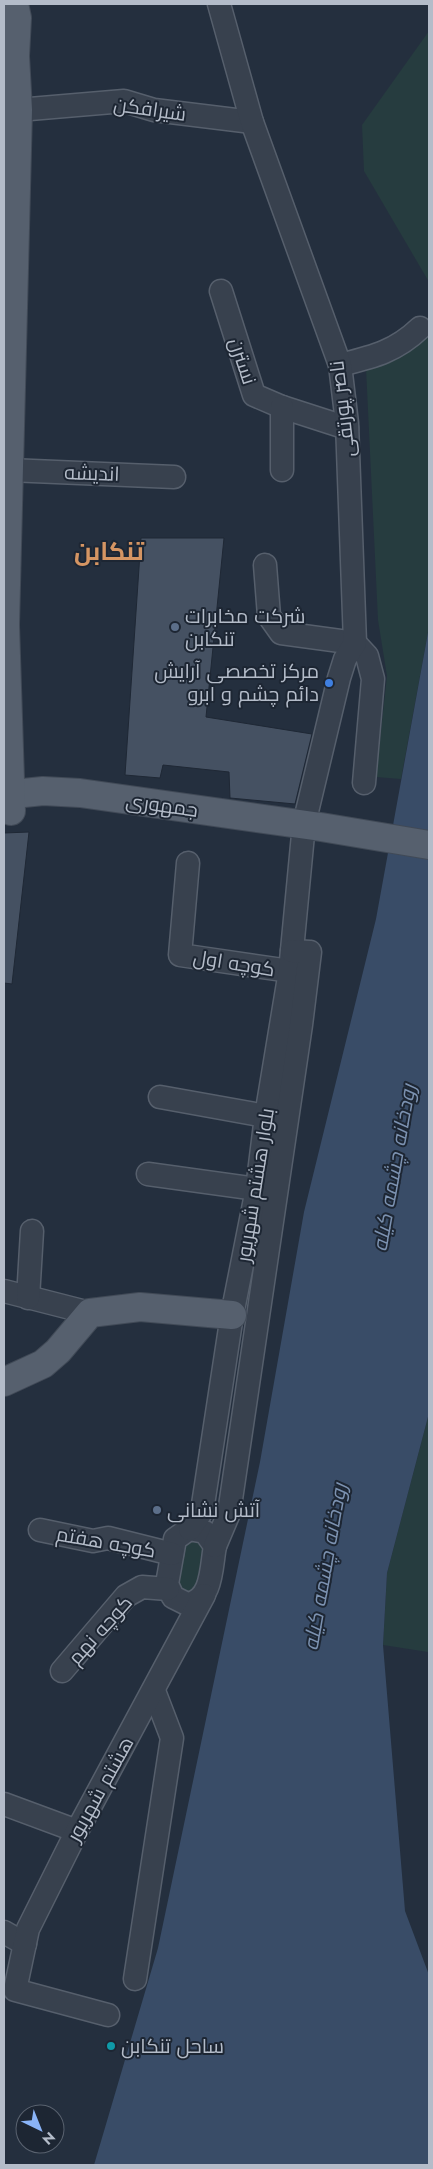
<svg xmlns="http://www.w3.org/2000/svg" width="433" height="2169" viewBox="0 0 433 2169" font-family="Jost,Cairo,sans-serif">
<rect width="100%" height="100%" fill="#242f3e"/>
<g fill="#263c3f">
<polygon points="429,31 429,282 364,171 362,125"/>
<polygon points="429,314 429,627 401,779 376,777 387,676 378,620 366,368 419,341"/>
<polygon points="429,1413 429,1644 428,1652 383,1645 387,1573"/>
<polygon points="188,1540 204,1541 200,1588 186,1596 177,1583 182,1552"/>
</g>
<polygon fill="#394c67" points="429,627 429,1413 387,1573 383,1645 405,1911 429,1975 429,2165 94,2165 158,1948 260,1462 304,1212 376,919"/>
<g fill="#455162" stroke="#1f2835">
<polygon points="141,538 224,538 206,717 312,734 295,804 230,798 229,772 163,765 160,778 125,775"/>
<polygon points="29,832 12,984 4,983 4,833"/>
</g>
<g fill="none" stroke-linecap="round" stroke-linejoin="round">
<defs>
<g id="minor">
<polyline points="18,110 124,101 154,110 252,122"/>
<polyline points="221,291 254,395 282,407 347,428"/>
<path d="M340 365C372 357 395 352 420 328"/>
<polyline points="9,470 174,477"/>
<polyline points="282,470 282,407"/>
<polyline points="265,565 269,616 281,633 355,643"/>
<polyline points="355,643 367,656 373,679 364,783"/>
<polyline points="188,863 180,955 290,971"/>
<polyline points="160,1097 266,1116"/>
<polyline points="148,1174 257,1189"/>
<polyline points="4,1291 90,1313"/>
<polyline points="28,1298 32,1231"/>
<path d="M189 1529 205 1532 215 1546C211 1566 213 1601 187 1604L173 1597 167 1584 175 1539Z"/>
<polyline points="190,1529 202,1511 232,1315 257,1189 266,1116 290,971 304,824 339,678 345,659 355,643 347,423 340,365 252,122 219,4"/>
<polyline points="40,1530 93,1541 108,1538 172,1554"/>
<polyline points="215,1546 229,1513 301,1025 310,952 292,951"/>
<polyline points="62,1671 126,1596 142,1587 168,1589"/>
<polyline points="4,1804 77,1831"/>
<polyline points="4,1932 25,1944"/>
<polyline points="135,1979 172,1738 154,1691"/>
<polyline points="108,2015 15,1990 28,1929 77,1831 204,1595"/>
</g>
<g id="major">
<polyline points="4,795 43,791 80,793 321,827 429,845"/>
<polyline points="11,811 5,625 18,110 15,56 17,18 14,4"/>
<polyline points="4,1382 43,1364 58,1351 90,1313 140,1307 232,1315"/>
</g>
</defs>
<use href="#minor" stroke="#565f6c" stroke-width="25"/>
<use href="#major" stroke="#414a57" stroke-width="30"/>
<use href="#minor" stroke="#38414e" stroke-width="22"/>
<use href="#major" stroke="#56606e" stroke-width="28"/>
</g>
<g fill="#5c6f8a" stroke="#1d2633" stroke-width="2">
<circle cx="175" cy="627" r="5"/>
<circle cx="157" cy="1510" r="5"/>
</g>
<circle fill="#3f7fe0" stroke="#1d2633" stroke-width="2" cx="329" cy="683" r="5"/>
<circle fill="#0f9aa8" stroke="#1d2633" stroke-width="2" cx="111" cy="2046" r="5"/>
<g text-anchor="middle" stroke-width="4" stroke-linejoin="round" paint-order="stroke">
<g font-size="20" fill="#b4bcc9" stroke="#1d2633">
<text transform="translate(150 109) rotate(8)" y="7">شیرافکن</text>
<text transform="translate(243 361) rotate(72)" y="7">نسترن</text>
<text transform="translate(342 409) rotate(-97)" y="7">ناصر پورتقی</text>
<text transform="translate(92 473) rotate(2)" y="7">اندیشه</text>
<text transform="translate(162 805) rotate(8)" y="7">جمهوری</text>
<text transform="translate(234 963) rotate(9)" y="7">کوچه اول</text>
<text transform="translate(255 1185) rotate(-81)" y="7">بلوار هشتم شهریور</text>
<text transform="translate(106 1542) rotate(10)" y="7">کوچه هفتم</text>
<text transform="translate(100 1630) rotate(-48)" y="7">کوچه نهم</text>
<text transform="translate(100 1789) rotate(-61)" y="7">هشتم شهریور</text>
</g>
<g font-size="20" fill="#b4bcc9" stroke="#1d2633" text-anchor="start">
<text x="185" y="623">شرکت مخابرات<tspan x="185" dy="23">تنکابن</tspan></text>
<text x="319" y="678" text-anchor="end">مرکز تخصصی آرایش<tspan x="319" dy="23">دائم چشم و ابرو</tspan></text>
<text x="167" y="1517">آتش نشانی</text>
<text x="121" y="2053">ساحل تنکابن</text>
</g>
<g font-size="21" font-style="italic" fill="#7c92b1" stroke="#1d2633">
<text transform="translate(394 1168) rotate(-80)" y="7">رودخانه چشمه کیله</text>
<text transform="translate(325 1567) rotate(-80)" y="7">رودخانه چشمه کیله</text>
</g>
<g font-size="25" font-weight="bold" fill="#d59563" stroke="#1d2633">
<text x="109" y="560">تنکابن</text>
</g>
</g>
<rect width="433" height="2169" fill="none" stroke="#b4bcc9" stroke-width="10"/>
<g transform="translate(40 2129) rotate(137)"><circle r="24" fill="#1d2633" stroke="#59626f"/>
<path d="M0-4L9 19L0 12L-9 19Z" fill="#8ab4f8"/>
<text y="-8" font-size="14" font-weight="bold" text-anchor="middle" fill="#b4bcc9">N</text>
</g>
</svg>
